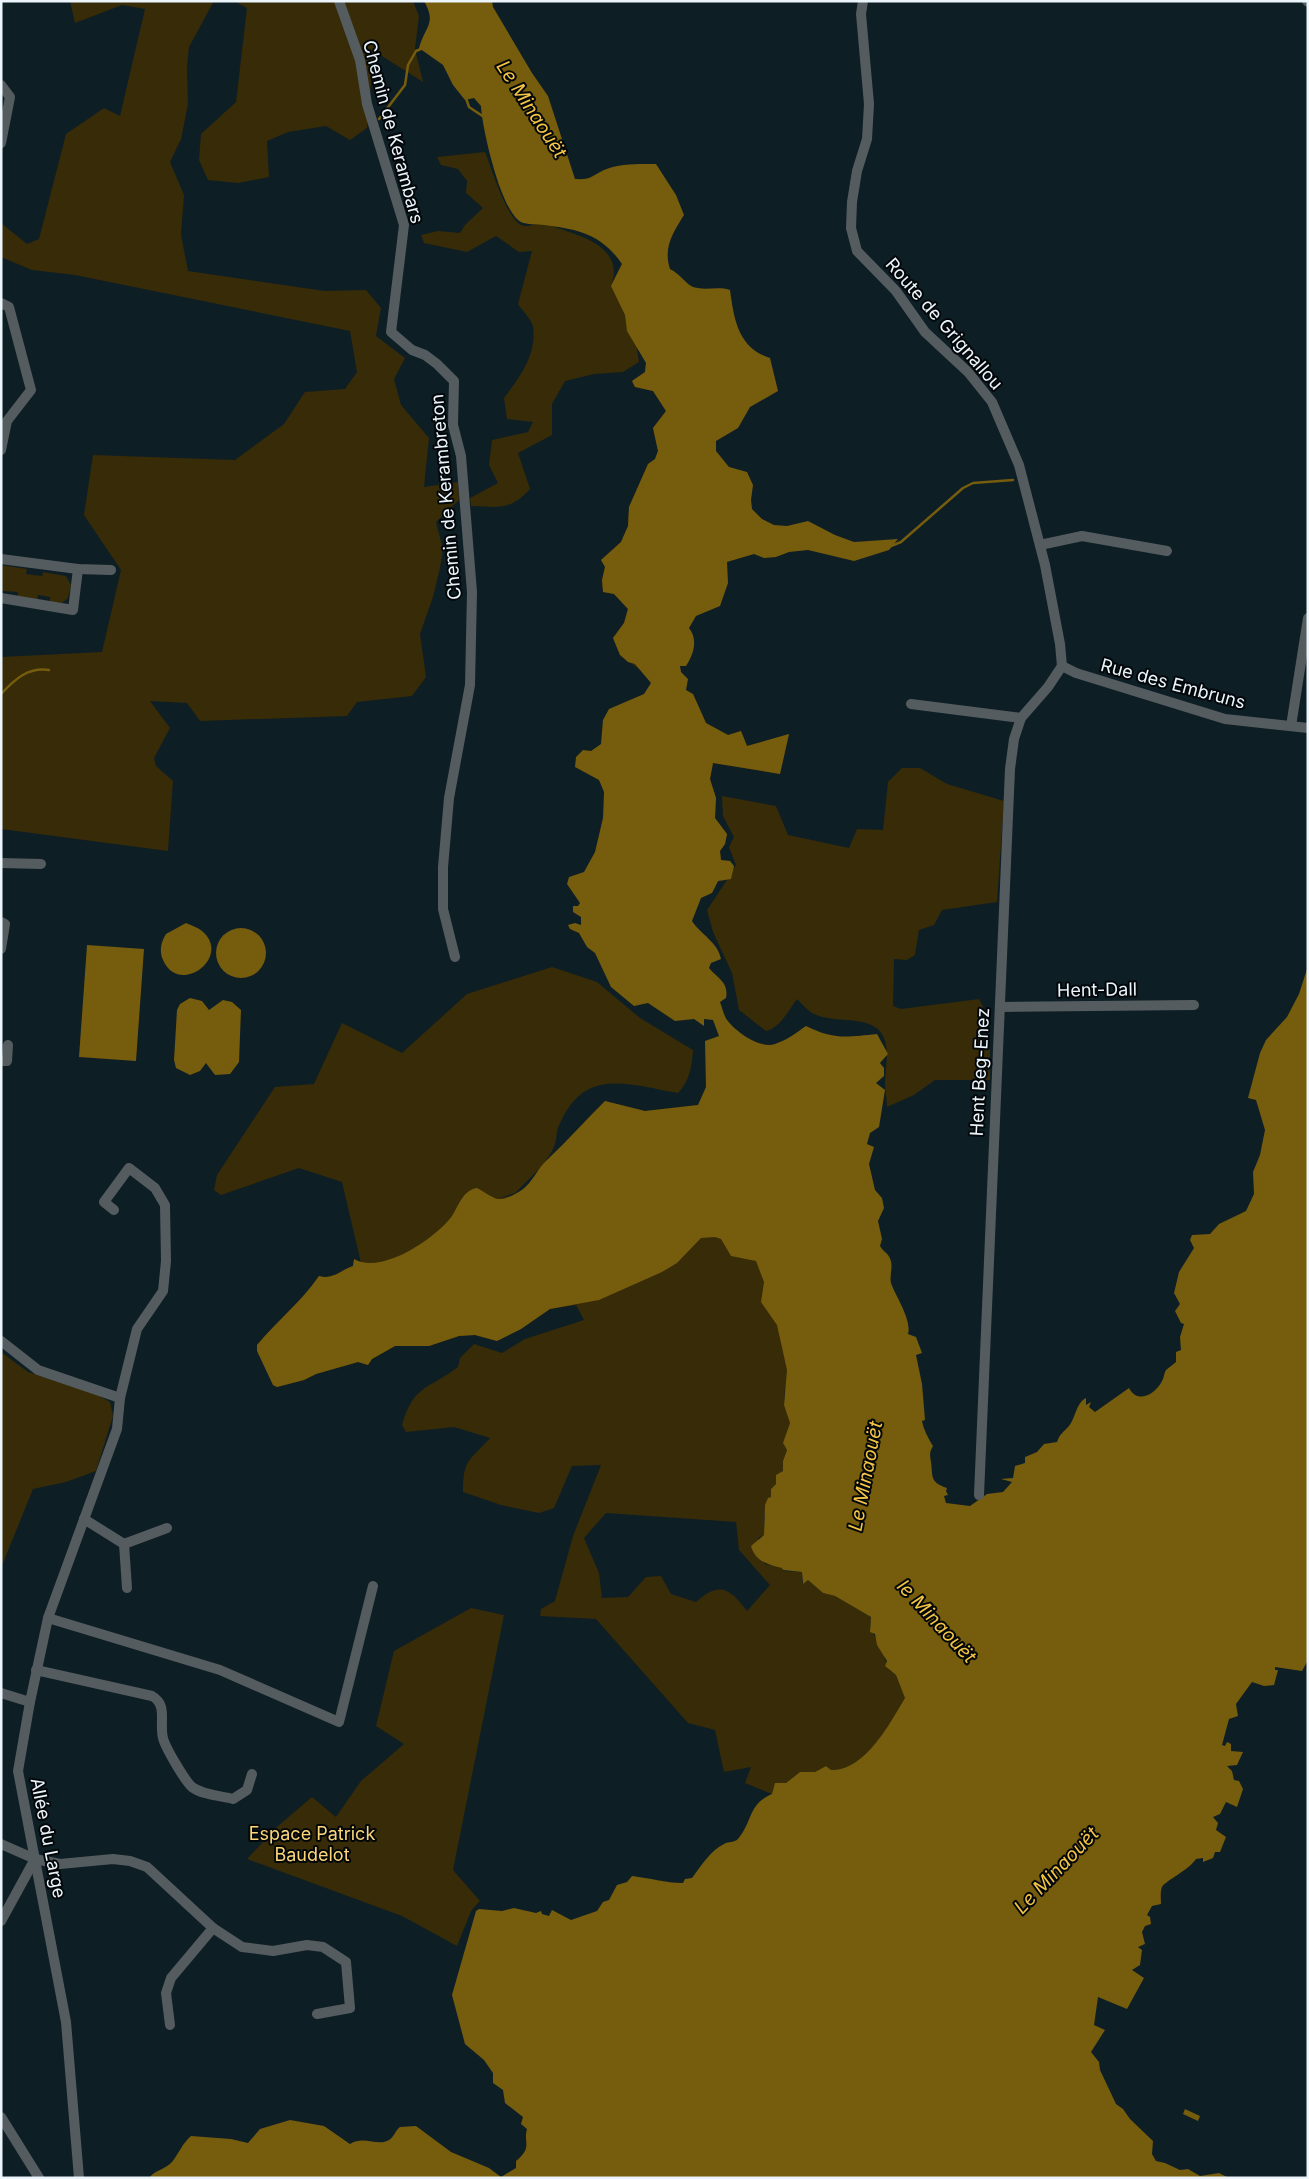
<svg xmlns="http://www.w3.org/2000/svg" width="1309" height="2179" viewBox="0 0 1309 2179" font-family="Inter,sans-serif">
<rect width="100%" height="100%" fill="#0e1e25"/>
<g fill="#372b08" fill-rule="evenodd">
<polygon points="70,1 214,1 189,47 187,67 188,104 181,139 170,162 184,195 181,235 188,271 325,291 366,290 381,308 376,336 405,358 394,379 401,405 429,438 424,487 458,482 459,500 436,522 443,549 440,568 433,597 420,634 426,677 412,696 357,702 347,716 200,721 187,703 150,701 170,728 154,758 156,766 173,781 168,851 1,829 1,657 102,652 121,570 84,515 93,455 235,460 284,424 305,392 345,389 357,372 350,331 75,275 32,270 1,257 1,223 27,244 39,239 66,134 104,108 120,116 145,9 122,5 75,23"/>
<polygon points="234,1 413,1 419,16 415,49 423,82 374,51 367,128 350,140 326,126 288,132 267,141 269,177 238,183 208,180 199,160 201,134 236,102 247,8"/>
<path d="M485 152C492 169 506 217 521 225 526 227 530 226 535 224 507 218 511 206 497 182L612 234 679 403 643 672 620 655 613 638 624 623 628 609 614 594 603 592 602 580 605 567 601 560 621 542 628 526 629 507 648 464 655 459 658 451 653 428 666 411 653 391 635 387 632 381 645 372 646 363 636 343 639 362 623 372 594 374 565 381 552 404V435L518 453 530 489C510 511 499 507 471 506L470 498 498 483 489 465 492 440 528 432 533 422 507 419 504 398C519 378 537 355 533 327 532 320 522 310 518 304L532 251 519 252 496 236 467 252 424 243 421 235 438 231 460 233 465 225 483 208 466 193 467 181 458 169 441 165 437 157ZM552 226C581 228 606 240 622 264L611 284C612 281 614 276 614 273 614 242 573 234 552 226Z"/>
<polygon points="1,565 27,569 26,574 42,576 43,572 66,576 71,585 68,598 62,603 50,602 50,597 38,595 37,600 18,596 18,592 2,591 1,593"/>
<path d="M693 694 706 723 728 735 741 731 747 746 789 734 780 774 713 763 710 779 716 798 715 818 727 834 725 844 720 851 721 860 730 861 734 868 736 865 729 847 734 837 723 816 722 796 776 806 788 835 849 848 857 829 883 830 888 782 902 768H920L947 784 1004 801 997 902 942 910 934 925 919 930 915 955 907 960 894 959 893 1006 901 1009 979 999 983 1007 980 1045 990 1050V1080H935L914 1095 887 1107C887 1099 885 1091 885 1084 885 1069 889 1056 885 1041 877 1012 836 1025 814 1014 808 1011 802 1004 797 999 788 1011 781 1027 766 1031L739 1010 732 973 713 932 707 910 727 880 718 881 712 893Z"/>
<path d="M552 967 597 982 640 1018 693 1050C692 1065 690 1081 678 1093 626 1084 583 1066 558 1128 556 1133 557 1139 555 1143 554 1150 548 1157 544 1163 565 1143 585 1121 605 1101L645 1111 698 1105 776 1194 805 1461 785 1388 784 1404 790 1423 784 1444 787 1450 783 1461V1471L776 1477V1484L771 1489 772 1497 764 1516V1535L758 1538 765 1564 783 1568V1571L802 1572V1583L808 1580 823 1593 835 1596 871 1617 870 1627C874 1635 888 1660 887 1668L896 1675 906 1698C890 1723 865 1771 831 1770L826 1766 815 1772H800L772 1794 745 1783 751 1767 724 1772 715 1730 688 1723 596 1619 540 1616 541 1609 555 1601 573 1536 601 1465 572 1466 554 1508 539 1513 501 1505 463 1492C463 1458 470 1461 490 1438L454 1427 406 1432 402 1425C413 1385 429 1389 458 1367L460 1358 474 1344 502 1353 525 1339 584 1320 576 1305 550 1309 521 1329 497 1341 475 1335 459 1336 429 1346H395L372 1359 368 1365 358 1362 316 1374 304 1380 277 1387 273 1385 257 1345C277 1321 301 1302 319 1276 333 1280 341 1270 353 1266L354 1259 361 1263 342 1182 299 1168 221 1195 214 1190 217 1175 275 1087 314 1084 342 1023 402 1053 467 994ZM542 1166C532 1181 520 1197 500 1198L515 1193ZM606 1513 736 1522 739 1550 770 1585 747 1611C730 1588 719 1581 696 1602L671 1594 661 1576 646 1577 628 1597 602 1598 599 1573 584 1538Z"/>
<polygon points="1,1352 28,1372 94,1393 110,1402 113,1416 96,1471 66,1482 33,1489 1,1568"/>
<polygon points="471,1608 504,1615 453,1870 480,1901 471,1911 457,1946 402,1916 247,1859 278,1826 312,1797 336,1817 361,1781 404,1744 376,1726 394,1651"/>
</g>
<g fill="#765c0d">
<path d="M424 1H492L493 7 532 73 548 96 575 179C592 180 591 176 604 170 620 163 640 164 656 164L676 195 684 215C673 233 663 247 670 269 680 274 686 284 693 287 706 291 717 286 730 290 734 319 738 348 770 358L778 391 750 407 738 428 716 441V451L729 467 747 472 753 485 751 500 752 509 762 519 774 525 787 526 808 521 835 535 854 542 898 539 889 550 854 561 808 550 789 552 776 557 764 558 754 554 727 562 728 583 720 606 696 616 689 628C698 639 694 654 686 666H680L681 672 688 679 686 690 693 694 706 723 728 735 741 731 747 746 789 734 780 774 713 763 710 779 716 798 715 818 727 834 725 844 720 851 721 860 730 861 734 866 731 879 718 881 712 893 701 898 692 921C702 936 717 941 721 959L711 963 709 968C718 979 729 982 726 998L720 1002C722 1007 724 1016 727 1020 736 1032 760 1049 775 1044 787 1040 796 1033 806 1026 834 1040 847 1037 877 1034L888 1054 880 1063 884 1068V1076L876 1083 885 1090 879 1127 870 1133 867 1144 874 1147 869 1164 875 1190 882 1198 884 1208 878 1221 882 1239 880 1246C882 1250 886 1252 888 1255 895 1264 889 1274 891 1283 896 1297 912 1320 908 1334L916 1337 922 1353 916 1355 922 1384 925 1420 922 1421C923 1428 929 1440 933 1446 929 1453 930 1455 931 1462 933 1478 930 1482 947 1488L946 1491 948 1495 944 1496 946 1503 970 1506 987 1494 1003 1492 1012 1482 1001 1479 1013 1478 1015 1466 1025 1463V1457L1037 1452 1044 1444 1057 1442C1060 1433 1064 1432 1069 1426 1076 1417 1076 1403 1086 1398V1405L1091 1402 1089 1407 1095 1412 1129 1388C1137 1404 1155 1395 1162 1381 1164 1378 1164 1373 1166 1370L1176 1362V1352L1181 1350 1180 1337 1184 1324 1181 1323 1175 1311 1180 1304 1174 1293 1179 1272 1194 1248 1190 1240 1192 1235 1210 1234 1219 1224 1246 1211 1254 1194 1253 1172 1260 1155 1265 1130 1256 1100 1248 1098 1260 1053 1266 1040 1287 1017 1299 994 1308 966V1660L1302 1671 1275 1667V1670H1278L1274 1685 1264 1686 1252 1682 1236 1704 1238 1716 1229 1719 1222 1745 1225 1746 1227 1742 1231 1744V1751L1243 1752 1237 1765 1227 1766 1232 1771 1234 1780 1239 1781 1243 1789 1237 1807 1226 1802 1220 1814 1213 1817 1218 1823 1216 1830 1226 1837 1220 1852H1215L1213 1858 1203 1862V1858L1196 1859C1189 1870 1165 1881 1162 1887 1160 1892 1161 1899 1161 1904L1152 1906 1147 1915 1150 1917 1151 1924 1145 1926 1142 1932 1145 1944 1138 1947 1142 1950 1140 1965 1132 1970 1144 1978 1127 2009 1098 1997 1094 2025 1105 2030 1091 2052 1099 2062 1100 2070 1116 2104 1123 2109 1130 2119 1153 2141 1152 2154 1156 2161 1165 2163 1180 2170 1188 2169 1200 2176 1219 2173 1229 2178H149C155 2170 166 2169 172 2162 179 2153 182 2144 191 2136L231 2139 248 2143 260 2129 290 2120 324 2126 350 2144C364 2135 378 2147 389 2140 394 2137 395 2131 400 2127L416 2126 451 2152 489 2168 501 2177 516 2168V2161C533 2147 523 2143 527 2129L521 2124 523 2117 505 2103 503 2090 493 2083V2073L484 2060 465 2044 452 1995 476 1911 479 1909 502 1911 514 1908 536 1913 541 1911 542 1914 549 1916 552 1910 571 1920 597 1911 603 1902 609 1900 617 1885 627 1882 632 1876C650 1878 665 1883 683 1883L685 1879 692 1878C700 1867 711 1850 724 1844 729 1841 734 1843 738 1839 753 1821 748 1804 772 1794L775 1783H786L800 1772H815L826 1766 831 1770C865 1771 890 1723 905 1698L896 1675 885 1666 887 1661 877 1645 875 1634 870 1632 871 1617 835 1596 823 1593 808 1580 803 1584 802 1572 783 1570 782 1568C768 1565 755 1561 751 1546L764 1535 765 1505 768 1498 771 1497V1489L776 1484V1475L783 1471V1461L787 1450 783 1443 790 1423 784 1405 787 1370 777 1325 761 1302 764 1282 756 1261 731 1256 721 1239 715 1237 701 1238 677 1263 662 1272 599 1300 550 1309 521 1329 497 1341 475 1335 459 1336 429 1346H395L372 1359 368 1365 358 1362 316 1374 304 1380 277 1387 273 1385 257 1351V1345C277 1321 301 1302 319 1276 333 1280 341 1270 353 1266L354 1259C381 1275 435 1239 452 1216 459 1205 463 1190 477 1188 483 1191 491 1197 497 1199 505 1200 516 1194 522 1190 533 1182 537 1169 547 1160 567 1141 586 1120 605 1101L645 1111 698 1105 706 1087 705 1041 719 1036 713 1020 704 1019V1026L694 1019 675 1021 648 1003 634 1006 611 987 595 953 587 947 579 933 570 929 568 925 575 923 581 925V917L573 912V906H578L580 903 567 884 569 877 584 872 595 852 603 818 604 792 599 780 575 767 576 757 583 750 591 751 601 744 603 720 609 709 644 694 651 683 635 664 628 662 620 655 613 638 624 623 628 609 614 594 603 592 602 580 605 567 601 560 621 542 628 526 629 507 648 464 655 459 658 451 653 428 666 411 653 391 635 387 632 381 645 372 646 363 627 331 625 315 611 286 622 264C602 234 577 229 544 225 538 224 527 225 521 222 501 212 482 128 481 106L474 98 465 100 453 85 443 65 419 48C425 26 437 24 424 1Z"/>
<path d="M186 923C190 925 197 927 202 931 233 957 179 997 163 960 159 951 161 942 166 934Z"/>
<circle cx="241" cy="953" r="25"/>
<polygon points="87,945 144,949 136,1061 79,1057"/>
<polygon points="190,998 202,1001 209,1010 223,1000 232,1002 241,1010 239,1062 230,1074 215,1075 206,1063 200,1071 190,1075 176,1068 174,1060 177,1010 180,1004"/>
<polygon points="1185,2109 1200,2116 1198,2121 1183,2114"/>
</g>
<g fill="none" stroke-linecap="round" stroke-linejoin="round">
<g stroke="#765c0d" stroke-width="2.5">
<polyline points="466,98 469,107 484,117"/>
<polyline points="379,119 405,85 408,65 416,51 423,48"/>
<polyline points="891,546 901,542 963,488 973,483 1013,480"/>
<path d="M1 694C15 679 28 667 49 670"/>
</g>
<g stroke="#545c60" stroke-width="10">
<polyline points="339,1 360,60 367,104 404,225 391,332 412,350 425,355 437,364 454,381 453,425 461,456 472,592 470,685 449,798 443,867 443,909 455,957"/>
<polyline points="863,1 861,14 869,104 867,139 857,171 852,202 851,228 857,251 896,291 925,332 968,372 992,402 1019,465 1045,565 1060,644 1062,666"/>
<polyline points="1307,1 1308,2"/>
<polyline points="1,85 10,97 1,143"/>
<polyline points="1,303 9,307 31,390 7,421 1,450"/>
<polyline points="1040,545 1082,536 1167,551"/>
<polyline points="1,559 78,569 111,570"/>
<polyline points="1,598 73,610 78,569"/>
<polyline points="1062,666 1076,673 1225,719 1308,728"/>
<polyline points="911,704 1021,718"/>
<polyline points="1291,726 1308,618"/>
<polyline points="1,863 41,864"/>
<polyline points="1,922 5,924 1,949"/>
<polyline points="1000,1007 1194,1005"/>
<polyline points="1,1061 7,1061 8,1045"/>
<polyline points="1,1341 38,1370 120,1398"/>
<polyline points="979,1495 1010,769 1014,739 1021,718 1048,687 1062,666"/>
<polyline points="84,1519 124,1544"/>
<polyline points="124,1544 167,1528"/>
<polyline points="124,1544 127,1588"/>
<polyline points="48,1618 220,1670 339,1722 373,1586"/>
<path d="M36 1670 152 1696C168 1705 159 1722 163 1738 165 1747 185 1781 192 1787 202 1795 222 1796 233 1799L247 1790 252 1774"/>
<polyline points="1,1693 30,1702"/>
<polyline points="1,1844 35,1859 60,1864 113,1859 130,1861 147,1867 213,1928 242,1947 273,1951 307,1945 323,1947 346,1962 350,2008 317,2014"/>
<polyline points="1,1921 35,1859"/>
<polyline points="170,2025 166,1993 171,1978 213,1928"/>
<polyline points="1,2117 39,2178"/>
<polyline points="79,2178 66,2022 18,1771 30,1702 48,1618 117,1429 120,1398 137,1329 163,1291 166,1261 165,1205 155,1188 129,1168 104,1202 114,1210"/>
</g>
</g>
<g text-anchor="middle" stroke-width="4" stroke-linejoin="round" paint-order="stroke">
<g font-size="18" fill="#ebf5fb" stroke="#03070a">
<text transform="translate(393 132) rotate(75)" y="6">Chemin de Kerambars</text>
<text transform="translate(944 324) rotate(49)" y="6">Route de Grignallou</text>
<text transform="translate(446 497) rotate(-95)" y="6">Chemin de Kerambreton</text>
<text transform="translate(1173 684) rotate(15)" y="6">Rue des Embruns</text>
<text transform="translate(1097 990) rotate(-1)" y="6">Hent-Dall</text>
<text transform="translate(980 1072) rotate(-87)" y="6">Hent Beg-Enez</text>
<text transform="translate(48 1838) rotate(79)" y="6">Allée du Large</text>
</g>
<g font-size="18" fill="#fad579" stroke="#03070a">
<text x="312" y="1840">Espace Patrick<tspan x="312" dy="21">Baudelot</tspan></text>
</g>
<g font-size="19" font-style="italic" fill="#f5c646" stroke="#03070a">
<text transform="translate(532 109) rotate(57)" y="7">Le Minaouët</text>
<text transform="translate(865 1476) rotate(-79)" y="7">Le Minaouët</text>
<text transform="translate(937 1621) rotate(47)" y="7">le Minaouët</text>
<text transform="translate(1056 1870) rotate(-46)" y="7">Le Minaouët</text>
</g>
</g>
<rect width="1309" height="2179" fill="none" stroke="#ebf5fb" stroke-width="5"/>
</svg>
